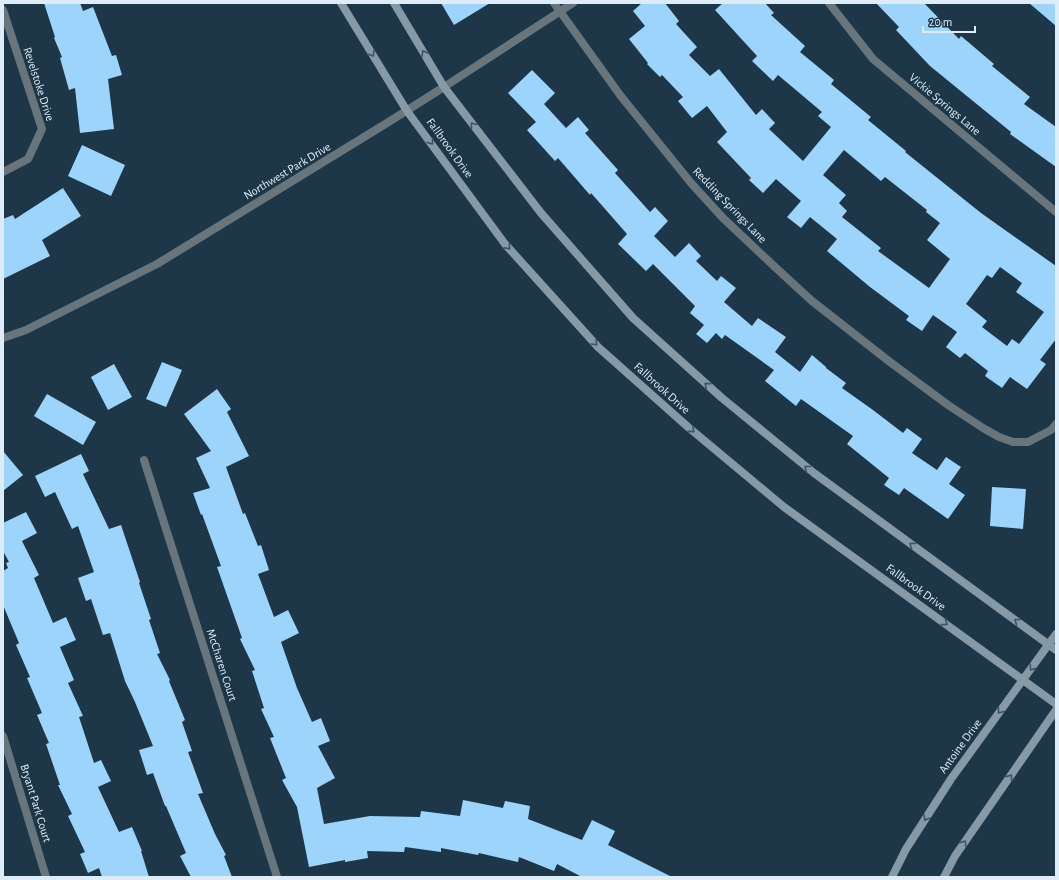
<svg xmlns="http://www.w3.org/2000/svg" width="1059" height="880" viewBox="0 0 1059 880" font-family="'Alegreya Sans',sans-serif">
<rect width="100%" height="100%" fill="#1e3748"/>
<g fill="#9cd4fc" fill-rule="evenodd">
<polygon points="44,3 80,3 83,11 93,7 112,56 116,55 122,75 108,79 114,129 80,133 75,88 69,90 60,58 62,57 54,38 55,37"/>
<polygon points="441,3 490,3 454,25"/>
<path d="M642 3H665L679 21 676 24 697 47 689 55 710 76 719 69 756 115 762 109 775 123 769 129 803 161 831 127 818 116 822 112 778 75 773 81 752 61 757 56 715 10 723 3H765L774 13 771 15 805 46 800 52 834 80 831 84 871 117 868 120 906 151 905 152 981 213 1056 266V339L1040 360 1046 364 1027 389 1010 377 1002 388 985 376 988 371 965 353 960 358 946 347 957 332 933 315 922 331 906 320 909 316 870 287 827 251 837 239 810 217 801 228 787 217 801 201 776 179 763 193 749 180 751 178 717 142 727 132 707 106 692 118 678 101 683 97 662 75 660 77 647 64 648 63 629 39 645 26 633 11ZM844 150 881 181 885 177 927 210 926 212 940 223 927 240 950 259 929 288 878 251 881 248 842 217 847 211 839 203 846 195 823 175ZM1000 267 1022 283 1016 292 1044 312 1019 344 1012 339 1007 346 982 327 987 321 966 304 987 275 992 278Z"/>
<polygon points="876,3 924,3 959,39 961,36 994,64 992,66 1030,97 1024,104 1056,127 1056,167 1010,134 1011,132 930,66 896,30 899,27"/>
<polygon points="1029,3 1056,3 1056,26"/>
<polygon points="532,70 555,93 544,104 566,128 578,117 589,130 585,133 618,170 615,173 650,212 655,207 668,221 654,236 675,257 689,243 701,256 696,261 717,281 721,276 736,288 724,302 752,326 758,318 786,337 775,352 800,372 812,355 826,367 826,368 846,383 842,388 873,410 903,433 907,428 922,439 912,453 937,470 946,457 961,467 949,484 965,495 948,519 904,488 899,495 884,485 889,478 847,444 853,436 801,399 796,406 765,381 774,370 725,335 722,339 716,333 707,343 696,334 704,325 690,313 695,306 653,264 646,271 618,244 627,234 591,193 590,195 558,158 555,161 527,130 536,122 508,93"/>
<polygon points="82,145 125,165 111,196 68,176"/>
<polygon points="63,188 81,216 42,240 50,256 3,279 3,219 13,215 15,219"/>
<polygon points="162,362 182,370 166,407 146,399"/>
<polygon points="114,364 132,397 108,410 91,377"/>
<polygon points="217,389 231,409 227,412 249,456 226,467 243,514 245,513 258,546 261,545 269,570 258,574 274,617 288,610 299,633 281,642 297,688 312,722 321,718 330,741 318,746 335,778 317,788 324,824 370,816 420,817 421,811 460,816 463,800 503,808 505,801 530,806 528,819 582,840 592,820 615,831 608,845 672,877 582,877 557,864 554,871 519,857 518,862 479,853 478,855 441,848 441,852 405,847 404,852 367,851 368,858 345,862 345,860 309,867 297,807 282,780 286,778 270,738 274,737 261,709 264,708 252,671 255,670 240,639 242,638 217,567 221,566 202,514 201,515 193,493 210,488 196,458 211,451 184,414"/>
<polygon points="47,394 96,422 83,445 34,416"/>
<polygon points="3,451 23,475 3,491"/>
<polygon points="81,454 89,471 83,474 109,529 121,525 140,582 139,583 151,619 149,620 160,653 157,654 170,680 169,681 185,720 182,722 192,751 188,752 203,793 198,794 215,834 226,855 224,856 232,877 191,877 180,856 186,853 166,806 165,806 153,773 147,775 139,750 153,746 135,702 125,681 110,633 103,635 91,599 86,601 78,578 94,572 78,526 72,529 55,492 45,497 35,476"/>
<polygon points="992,487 1026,489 1023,529 990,526"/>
<polygon points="26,512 37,533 22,541 39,575 34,578 53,623 66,617 76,640 60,647 74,680 68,683 83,716 79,717 94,763 101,760 111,781 98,787 119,832 132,827 142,851 141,851 149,877 102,877 99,868 88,873 80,854 85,852 68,816 72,814 58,785 60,785 46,744 49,743 37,715 42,713 27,678 30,677 16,645 19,643 3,605 3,571 8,568 6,563 9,562 3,551 3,523"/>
</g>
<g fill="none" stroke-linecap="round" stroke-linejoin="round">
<g stroke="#69757d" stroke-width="8">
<polyline points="554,3 620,95 691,183 723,218 776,268 812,301 890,362 948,405 983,428 999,437 1013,442 1028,442 1051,430 1056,424"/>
<polyline points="829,3 873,59 1056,212"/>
<polyline points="3,10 42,129 28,159 3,172"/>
<polyline points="444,87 573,3"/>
<polyline points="144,460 277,877"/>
<polyline points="3,736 46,877"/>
</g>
<polyline stroke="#69757d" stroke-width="8" points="3,338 26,330 157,264 387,123 444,87"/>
<g stroke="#8699a7" stroke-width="8">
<polyline points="341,3 407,111 505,244 598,347 688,427 784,507 1056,704"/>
<polyline points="394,3 444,87 541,213 633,318 722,398 814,473 1056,650"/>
<polyline points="892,877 906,849 951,779 1056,634"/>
<polyline points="944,877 955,856 1056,710"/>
</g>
</g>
<defs><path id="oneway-chevron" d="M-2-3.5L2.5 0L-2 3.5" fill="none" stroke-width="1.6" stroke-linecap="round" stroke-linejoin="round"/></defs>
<g stroke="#3d5464">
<use href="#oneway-chevron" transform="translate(424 53) rotate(-121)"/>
<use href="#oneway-chevron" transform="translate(372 54) rotate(58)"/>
<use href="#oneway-chevron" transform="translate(473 125) rotate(-127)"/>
<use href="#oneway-chevron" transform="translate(431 142) rotate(54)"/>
<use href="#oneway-chevron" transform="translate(508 247) rotate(49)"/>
<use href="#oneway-chevron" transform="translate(595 343) rotate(47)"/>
<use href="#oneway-chevron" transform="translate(707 385) rotate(-138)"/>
<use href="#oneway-chevron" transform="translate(692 430) rotate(40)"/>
<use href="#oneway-chevron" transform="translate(807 468) rotate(-141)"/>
<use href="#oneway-chevron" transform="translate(912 545) rotate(-144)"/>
<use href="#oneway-chevron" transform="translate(1017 621) rotate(-144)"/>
<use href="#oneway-chevron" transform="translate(945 623) rotate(36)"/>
<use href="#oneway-chevron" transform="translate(1032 668) rotate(125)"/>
<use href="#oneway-chevron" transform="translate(1000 711) rotate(126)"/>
<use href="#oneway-chevron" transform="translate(1010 777) rotate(-55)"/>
<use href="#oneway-chevron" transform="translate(926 818) rotate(122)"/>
<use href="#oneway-chevron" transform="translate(964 843) rotate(-55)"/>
</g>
<g text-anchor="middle" stroke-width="4" stroke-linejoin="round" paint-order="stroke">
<g font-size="12" fill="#deecf7" stroke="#1e3748">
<text transform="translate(39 84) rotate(72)" y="4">Revelstoke Drive</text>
<text transform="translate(945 104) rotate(40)" y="4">Vickie Springs Lane</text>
<text transform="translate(450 148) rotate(54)" y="4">Fallbrook Drive</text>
<text transform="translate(287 171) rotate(-31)" y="4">Northwest Park Drive</text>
<text transform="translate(730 205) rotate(46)" y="4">Redding Springs Lane</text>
<text transform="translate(662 388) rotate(42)" y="4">Fallbrook Drive</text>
<text transform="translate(916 587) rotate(36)" y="4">Fallbrook Drive</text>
<text transform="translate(222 665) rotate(72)" y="4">McCharen Court</text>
<text transform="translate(960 746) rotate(-54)" y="4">Antoine Drive</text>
<text transform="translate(36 803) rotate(73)" y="4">Bryant Park Court</text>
</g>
</g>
<rect width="1059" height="880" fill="none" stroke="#deecf7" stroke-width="8"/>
<path d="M923 26v6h52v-6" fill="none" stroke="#deecf7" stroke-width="2"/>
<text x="929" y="26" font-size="12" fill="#deecf7" stroke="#1e3748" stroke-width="3" paint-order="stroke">20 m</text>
</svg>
